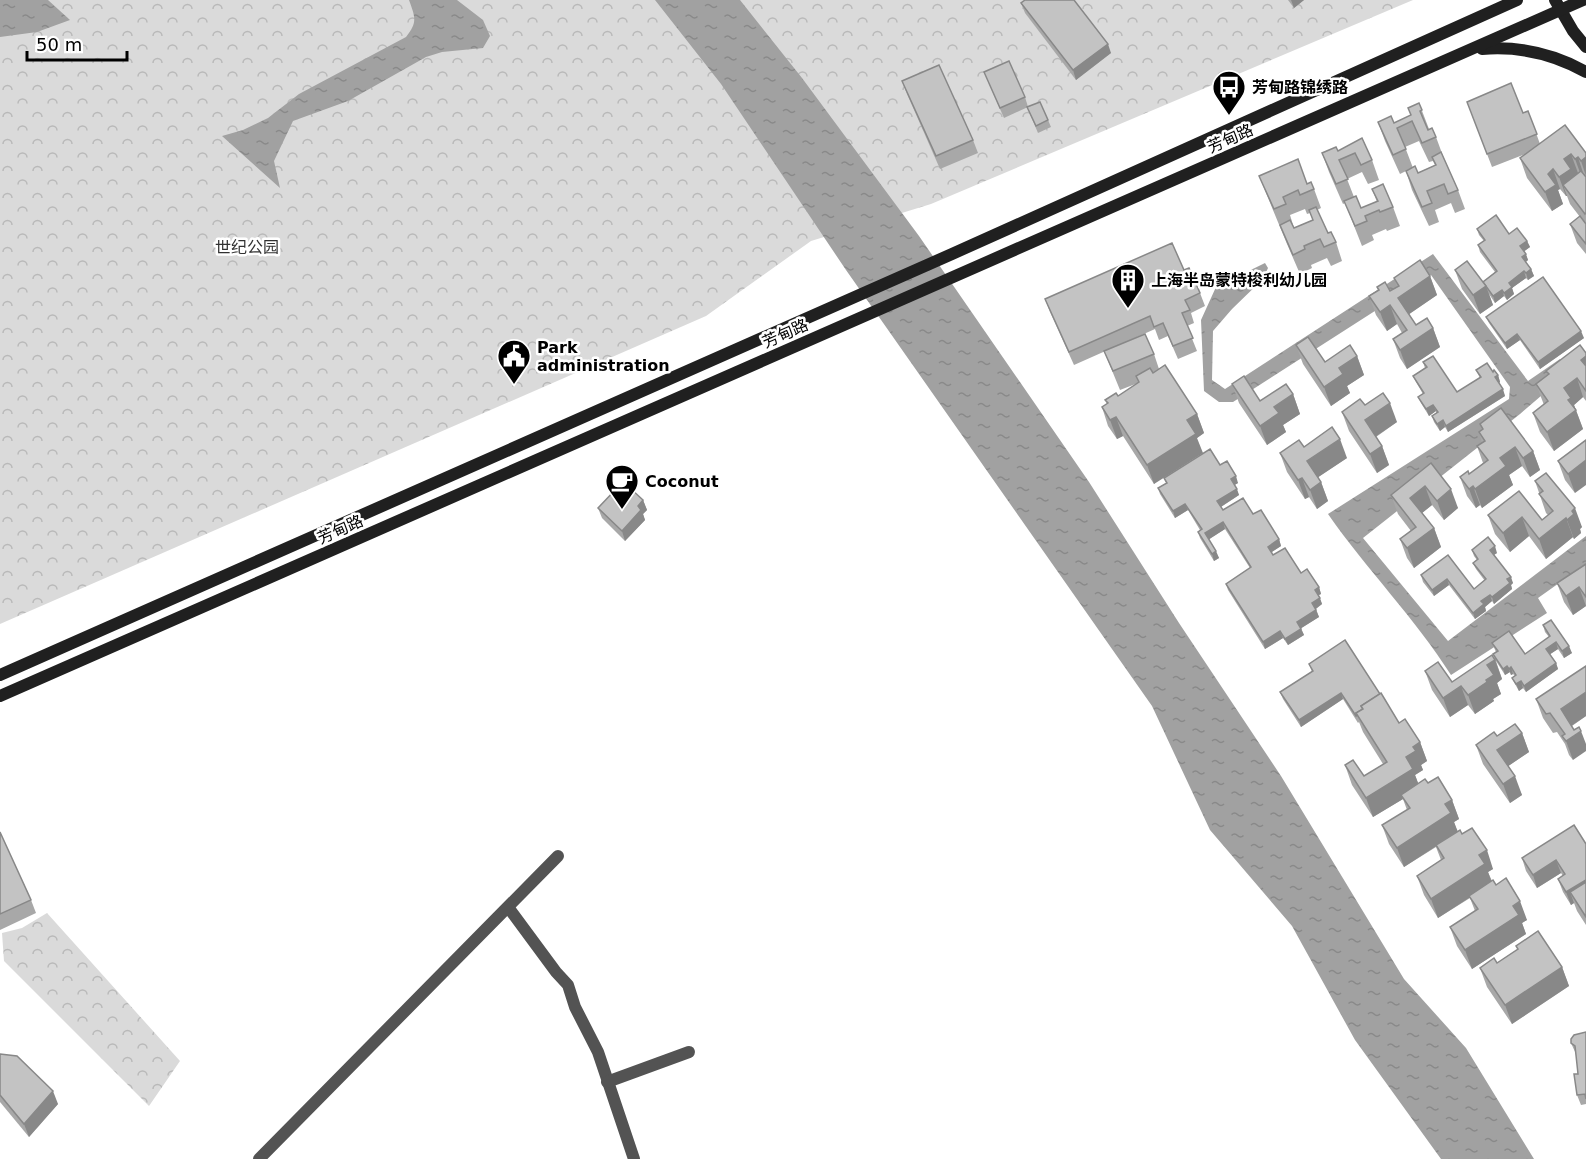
<svg xmlns="http://www.w3.org/2000/svg" width="1586" height="1159" viewBox="0 0 1586 1159" font-family="'DejaVu Sans','Noto Sans SC',sans-serif">
<defs>
<pattern id="forest-crowns" width="20" height="18" patternUnits="userSpaceOnUse" patternTransform="scale(1.5)"><rect width="20" height="18" fill="#dadada"/><path d="M2 6a3 3 0 1 1 6 0M12 15a3 3 0 1 1 6 0" fill="none" stroke="#b9b9b9"/></pattern>
<pattern id="water-ripples" width="26" height="14" patternUnits="userSpaceOnUse" patternTransform="scale(1.5)"><rect width="26" height="14" fill="#a1a1a1"/><path d="M2 4q2-2 4 0t4 0M15 11q2-2 4 0t4 0" fill="none" stroke="#898989"/></pattern>
</defs>
<rect width="100%" height="100%" fill="#fff"/>
<g fill="url(#forest-crowns)">
<polygon points="0,0 1413,0 931,204 811,241 706,316 0,624"/>
<polygon points="47,913 180,1061 149,1106 4,961 2,933 22,928"/>
</g>
<g fill="url(#water-ripples)">
<polygon points="0,0 48,0 70,20 37,32 0,37"/>
<path d="M409 0H457L483 20 490 36 483 48 442 52 426 57 348 101 293 121 274 161 280 188 222 136 243 130 268 118 299 94 406 37C418 22 415 17 409 0Z"/>
<polygon points="655,0 740,0 802,78 919,236 1089,482 1179,623 1281,776 1404,979 1466,1048 1534,1159 1441,1159 1355,1040 1292,926 1210,830 1152,706 846,270 721,84"/>
<path d="M1433 254 1528 381 1560 359 1569 372 1520 414 1363 538 1448 641 1586 536V564L1538 598 1547 613 1451 675C1415 618 1367 570 1328 514L1509 399 1510 387 1431 275 1233 402H1219L1204 391 1201 320 1216 287 1265 263 1268 268 1263 279 1232 309 1213 331 1212 380 1225 389Z"/>
</g>
<g fill="none" stroke-linecap="round" stroke-linejoin="round">
<g stroke="#535353" stroke-width="12">
<polyline points="508,907 556,972 568,985 575,1007 598,1052 634,1159"/>
<polyline points="607,1082 689,1052"/>
<polyline points="259,1159 558,856"/>
</g>
<g stroke="#202020" stroke-width="12">
<polyline points="1555,0 1573,31 1586,47"/>
<path d="M1482 49C1518 46 1554 54 1586 72"/>
<polyline points="0,675 952,254 1517,0"/>
<polyline points="0,696 1583,0"/>
</g>
</g>
<g fill="#a8a8a8" fill-rule="evenodd">
<polygon points="1288,0 1304,0 1294,8"/>
<polygon points="1021,3 1111,53 1076,80 1025,13"/>
<polygon points="984,72 1025,97 1028,107 1004,118"/>
<polygon points="902,81 973,140 978,153 940,169 907,94"/>
<polygon points="1467,102 1523,113 1528,111 1540,144 1586,153 1586,254 1577,243 1570,224 1580,217 1570,204 1567,196 1566,196 1560,189 1558,190 1563,204 1552,211 1527,178 1520,158 1528,153 1492,167"/>
<path d="M1419 103 1429 129 1436 137 1443 156 1458 190 1465 209 1455 213 1451 203 1435 210 1439 222 1429 226 1412 190 1406 171 1400 174 1385 141 1378 122 1394 123 1411 115ZM1419 141 1429 162 1433 161 1435 165 1418 173 1413 168 1405 147Z"/>
<polygon points="1030,114 1048,120 1051,127 1038,133"/>
<polygon points="1362,138 1372,160 1379,180 1368,184 1362,172 1347,179 1354,197 1361,208 1377,202 1372,189 1393,207 1400,226 1387,231 1386,229 1372,235 1374,240 1362,246 1345,203 1343,204 1329,172 1322,153 1338,151"/>
<path d="M1259 176 1307 184 1314 189 1321 208 1317 210 1328 233 1336 242 1342 261 1331 266 1327 258 1311 265 1312 268 1300 274 1287 244ZM1305 209 1307 214 1310 213 1313 220 1294 228 1290 215Z"/>
<polygon points="1477,229 1509,234 1527,241 1530,247 1524,251 1528,260 1526,262 1531,269 1534,276 1528,280 1526,278 1512,288 1514,294 1507,300 1504,296 1495,303 1489,294 1493,305 1480,314 1462,289 1455,270 1483,282 1495,272 1480,252 1478,245 1484,241 1479,235"/>
<polygon points="1184,270 1200,293 1205,306 1191,313 1194,323 1187,326 1197,351 1178,359 1168,336 1159,340 1155,329 1074,365 1050,312 1045,299"/>
<polygon points="1430,276 1437,295 1409,314 1416,325 1433,328 1440,347 1407,369 1400,358 1393,339 1402,333 1397,324 1387,331 1376,315 1369,296 1378,290 1377,287 1390,291 1397,287 1394,278"/>
<polygon points="1486,317 1584,338 1540,369 1520,340 1507,349 1489,323"/>
<polygon points="1296,345 1325,362 1357,356 1364,375 1347,386 1350,393 1331,406 1303,364"/>
<polygon points="1104,351 1154,354 1159,369 1197,414 1204,433 1197,438 1154,484 1123,436 1117,439 1108,426 1102,407 1107,404 1105,400 1118,396 1138,383 1120,390"/>
<polygon points="1586,353 1586,401 1583,397 1574,405 1583,429 1554,451 1540,432 1533,413 1544,405 1536,384 1548,375 1546,371"/>
<polygon points="1423,362 1457,392 1480,378 1476,370 1493,372 1498,375 1500,382 1499,383 1505,396 1448,432 1445,427 1440,431 1434,422 1432,416 1436,413 1436,411 1429,416 1421,403 1418,397 1423,394 1416,382 1413,376 1425,368"/>
<polygon points="1232,384 1260,401 1293,394 1300,414 1283,425 1286,432 1267,445 1239,403"/>
<polygon points="1365,405 1397,422 1376,437 1382,446 1389,465 1377,473 1349,431 1342,412"/>
<polygon points="1480,424 1533,451 1540,470 1530,477 1522,466 1509,475 1513,485 1482,508 1480,505 1476,508 1467,496 1460,477 1469,474 1483,463 1477,446 1482,443 1479,432 1482,430"/>
<polygon points="1586,440 1575,493 1565,480 1558,461"/>
<polygon points="1304,447 1347,458 1318,477 1321,482 1328,501 1317,509 1309,497 1305,499 1287,472 1280,453"/>
<polygon points="1431,463 1458,508 1444,520 1432,505 1422,513 1434,528 1441,547 1414,568 1407,558 1400,539 1411,531 1398,514 1391,495"/>
<polygon points="1220,465 1238,483 1234,485 1239,495 1221,507 1223,510 1253,514 1279,539 1281,546 1272,552 1273,555 1301,573 1319,587 1321,594 1318,595 1322,604 1316,609 1319,617 1301,628 1304,635 1288,645 1283,638 1265,649 1228,590 1226,584 1250,568 1225,529 1209,539 1219,558 1214,561 1200,538 1198,532 1200,530 1188,510 1175,518 1160,494 1158,488 1166,483 1164,478"/>
<polygon points="1535,481 1582,527 1580,529 1581,533 1574,539 1573,537 1546,559 1529,536 1510,552 1495,534 1488,515 1542,520 1548,515 1546,513"/>
<polygon points="623,496 643,500 647,510 643,514 645,520 625,541 602,518 598,508"/>
<polygon points="1472,550 1497,553 1494,555 1513,583 1511,585 1512,589 1494,604 1492,601 1485,607 1486,611 1475,619 1449,585 1434,596 1423,582 1421,575 1448,555 1474,589 1485,581 1476,569 1473,563 1477,560 1474,556"/>
<polygon points="1586,564 1586,606 1573,615 1564,602 1557,583"/>
<polygon points="1543,625 1572,653 1564,658 1558,649 1550,654 1556,663 1558,669 1526,692 1523,688 1519,691 1515,684 1512,678 1515,676 1513,674 1511,675 1510,672 1505,675 1496,661 1502,679 1497,683 1501,694 1493,699 1494,701 1475,714 1468,705 1450,717 1432,690 1425,671 1452,682 1495,659 1493,654 1496,652 1492,643 1525,654 1549,637 1545,632"/>
<polygon points="1309,664 1380,694 1399,723 1420,742 1427,761 1421,765 1423,770 1415,775 1418,783 1428,783 1452,800 1459,819 1454,822 1457,831 1462,834 1493,869 1488,872 1492,881 1496,885 1527,920 1522,923 1526,934 1472,969 1457,946 1450,927 1475,911 1470,898 1438,918 1424,895 1417,876 1441,860 1436,847 1404,867 1389,844 1382,825 1407,810 1403,799 1373,817 1352,785 1345,765 1364,776 1383,764 1363,732 1359,722 1358,723 1343,699 1301,727 1283,699 1280,692 1312,672"/>
<polygon points="1536,699 1586,716 1572,726 1573,760 1569,755 1565,744 1557,732 1553,733 1543,718"/>
<polygon points="1522,733 1529,752 1508,766 1522,795 1510,803 1483,764 1476,745 1497,736"/>
<polygon points="0,832 31,900 36,913 0,930"/>
<polygon points="1586,844 1586,925 1577,911 1574,903 1571,905 1563,892 1558,879 1563,876 1561,873 1537,888 1526,871 1522,858"/>
<polygon points="1516,946 1562,967 1569,986 1512,1024 1487,987 1480,968 1497,963 1518,949"/>
<polygon points="1586,1032 1586,1104 1581,1105 1577,1095 1578,1074 1576,1054 1571,1043"/>
<polygon points="0,1054 58,1104 29,1137 0,1102"/>
</g>
<g fill="#888">
<polygon points="1291,0 1304,0 1294,8"/>
<polygon points="1108,44 1111,53 1076,80 1073,70"/>
<polygon points="1571,154 1578,173 1563,185 1567,196 1566,196 1559,177 1564,159"/>
<polygon points="1578,157 1584,176 1582,178 1575,159"/>
<polygon points="1586,157 1586,176 1581,161"/>
<polygon points="1553,169 1560,189 1558,190 1563,204 1552,211 1545,192 1548,174"/>
<polygon points="1527,241 1530,247 1522,253 1520,246"/>
<polygon points="1526,254 1528,260 1524,263 1522,257"/>
<polygon points="1531,269 1534,276 1528,280 1526,273"/>
<polygon points="1524,271 1526,278 1512,288 1514,294 1507,300 1504,293 1509,283"/>
<polygon points="1430,276 1437,295 1405,317 1398,298"/>
<polygon points="1486,286 1493,305 1480,314 1473,295"/>
<polygon points="1502,290 1504,296 1495,303 1493,296"/>
<polygon points="1390,305 1397,324 1387,331 1380,312"/>
<polygon points="1433,328 1440,347 1407,369 1400,350"/>
<polygon points="1581,331 1584,338 1540,369 1538,362"/>
<polygon points="1517,334 1520,340 1507,349 1505,343"/>
<polygon points="1357,356 1364,375 1347,386 1350,393 1331,406 1324,387 1339,368"/>
<polygon points="1586,356 1586,373 1581,360"/>
<polygon points="1498,375 1500,382 1497,384 1495,377"/>
<polygon points="1577,378 1583,397 1574,405 1583,429 1554,451 1547,432 1564,388"/>
<polygon points="1503,389 1505,396 1448,432 1446,426"/>
<polygon points="1293,394 1300,414 1283,425 1286,432 1267,445 1260,426 1274,407"/>
<polygon points="1390,403 1397,422 1372,439 1365,420"/>
<polygon points="1433,405 1436,411 1429,416 1426,409"/>
<polygon points="1197,414 1204,433 1197,438 1203,453 1154,484 1147,465 1187,420"/>
<polygon points="1116,417 1123,436 1117,439 1110,420"/>
<polygon points="1443,420 1445,427 1440,431 1437,424"/>
<polygon points="1340,439 1347,458 1314,480 1307,461"/>
<polygon points="1382,446 1389,465 1377,473 1370,454"/>
<polygon points="1515,447 1522,466 1509,475 1513,485 1482,508 1475,489 1500,458"/>
<polygon points="1533,451 1540,470 1530,477 1523,458"/>
<polygon points="1586,460 1586,485 1575,493 1568,474"/>
<polygon points="1236,476 1238,483 1233,486 1231,479"/>
<polygon points="1302,478 1309,497 1305,499 1298,480"/>
<polygon points="1321,482 1328,501 1317,509 1310,490"/>
<polygon points="1425,486 1432,505 1417,517 1410,498"/>
<polygon points="1473,486 1480,505 1476,508 1469,489"/>
<polygon points="1237,489 1239,495 1219,508 1217,501"/>
<polygon points="1451,489 1458,508 1444,520 1437,501"/>
<polygon points="643,500 647,510 643,514 645,520 625,541 622,531 638,506"/>
<polygon points="1185,504 1188,510 1175,518 1173,511"/>
<polygon points="1575,508 1582,527 1580,529 1581,533 1574,539 1567,520 1572,511"/>
<polygon points="1522,517 1529,536 1510,552 1503,533"/>
<polygon points="1566,518 1573,537 1546,559 1539,539"/>
<polygon points="1223,522 1225,529 1208,540 1205,533"/>
<polygon points="1434,528 1441,547 1414,568 1407,548"/>
<polygon points="1279,539 1281,546 1270,553 1268,547"/>
<polygon points="1495,546 1497,553 1492,556 1490,550"/>
<polygon points="1216,551 1219,558 1214,561 1212,554"/>
<polygon points="1511,577 1513,583 1511,585 1512,589 1494,604 1492,597 1507,579"/>
<polygon points="1447,579 1449,585 1434,596 1432,590"/>
<polygon points="1319,587 1321,594 1317,596 1315,590"/>
<polygon points="1579,587 1586,606 1573,615 1566,596"/>
<polygon points="1490,595 1492,601 1485,607 1486,611 1475,619 1473,613 1481,601"/>
<polygon points="1320,598 1322,604 1314,610 1312,603"/>
<polygon points="1316,610 1319,617 1300,629 1297,622"/>
<polygon points="1301,629 1304,635 1288,645 1285,639"/>
<polygon points="1280,631 1283,638 1265,649 1263,642"/>
<polygon points="1556,642 1558,649 1549,655 1546,649"/>
<polygon points="1569,646 1572,653 1564,658 1562,651"/>
<polygon points="1495,660 1502,679 1497,683 1501,694 1493,699 1494,701 1475,714 1468,695 1486,680 1487,665"/>
<polygon points="1556,663 1558,669 1526,692 1524,686"/>
<polygon points="1507,666 1510,672 1505,675 1503,669"/>
<polygon points="1511,667 1513,674 1511,675 1509,669"/>
<polygon points="1521,681 1523,688 1519,691 1516,684"/>
<polygon points="1461,686 1468,705 1450,717 1443,698"/>
<polygon points="1586,692 1586,716 1568,728 1561,709"/>
<polygon points="1341,693 1343,699 1301,727 1299,720"/>
<polygon points="1581,731 1586,744 1586,751 1573,760 1566,741"/>
<polygon points="1522,733 1529,752 1504,769 1497,750"/>
<polygon points="1420,742 1427,761 1421,765 1423,770 1415,775 1420,788 1401,795 1403,799 1373,817 1366,798 1406,757 1413,747"/>
<polygon points="1515,776 1522,795 1510,803 1503,784"/>
<polygon points="1452,800 1459,819 1454,822 1458,832 1404,867 1397,848 1445,804"/>
<polygon points="1487,850 1493,869 1488,872 1492,883 1438,918 1431,899 1479,855"/>
<polygon points="1556,860 1561,873 1537,888 1533,875"/>
<polygon points="1586,880 1586,896 1570,892 1574,903 1571,905 1566,892"/>
<polygon points="1520,901 1527,920 1522,923 1526,934 1472,969 1465,950 1513,906"/>
<polygon points="1562,967 1569,986 1512,1024 1505,1005"/>
<polygon points="53,1091 58,1104 29,1137 24,1124"/>
</g>
<g fill="#c3c3c3" stroke="#888" stroke-width="1.5">
<polygon points="1025,0 1074,0 1108,44 1073,70 1021,3"/>
<polygon points="1009,61 1025,97 1000,108 984,72"/>
<polygon points="939,65 973,140 936,156 902,81"/>
<polygon points="1511,83 1523,113 1528,111 1537,134 1487,154 1467,102"/>
<polygon points="1040,102 1048,120 1036,126 1027,107"/>
<polygon points="1419,103 1422,110 1420,111 1428,130 1432,128 1436,137 1422,143 1412,121 1397,128 1406,149 1393,155 1378,122 1391,116 1394,123 1411,115 1408,108"/>
<polygon points="1565,125 1586,153 1586,157 1581,161 1578,157 1575,159 1571,154 1564,159 1571,169 1559,177 1553,169 1548,174 1556,185 1545,192 1520,158"/>
<polygon points="1362,138 1372,160 1361,165 1355,153 1339,160 1348,179 1336,184 1322,153 1336,147 1338,151"/>
<polygon points="1441,152 1458,190 1448,194 1444,184 1427,191 1432,203 1422,207 1406,171 1415,166 1418,173 1436,165 1432,157"/>
<polygon points="1298,159 1307,184 1311,182 1314,189 1300,195 1298,190 1283,197 1286,204 1274,209 1259,176"/>
<polygon points="1581,171 1586,177 1586,213 1585,214 1563,185"/>
<polygon points="1383,184 1393,207 1380,212 1379,210 1365,216 1367,221 1355,226 1344,201 1356,196 1361,208 1378,201 1372,189"/>
<polygon points="1316,207 1328,233 1331,232 1336,242 1324,247 1320,239 1304,246 1305,249 1293,255 1280,225 1290,220 1294,228 1313,220 1309,210"/>
<polygon points="1496,215 1509,234 1517,228 1527,241 1520,246 1526,254 1522,257 1531,269 1526,273 1524,271 1509,283 1512,287 1504,293 1502,290 1493,296 1483,282 1497,271 1478,245 1485,240 1477,229"/>
<polygon points="1580,216 1586,224 1586,244 1570,224"/>
<polygon points="1172,243 1184,270 1189,268 1200,293 1185,300 1190,310 1182,313 1193,338 1173,346 1163,323 1154,327 1150,316 1069,352 1045,299"/>
<polygon points="1420,260 1430,276 1398,298 1416,325 1427,318 1433,328 1400,350 1393,339 1407,330 1390,305 1380,312 1369,296 1379,290 1377,287 1385,282 1390,291 1399,286 1394,278"/>
<polygon points="1467,261 1486,286 1473,295 1455,270"/>
<polygon points="1543,277 1581,331 1538,362 1517,334 1505,343 1486,317"/>
<polygon points="1145,334 1154,354 1113,371 1104,351"/>
<polygon points="1308,337 1325,362 1350,345 1357,356 1339,368 1343,374 1324,387 1296,345"/>
<polygon points="1580,345 1586,353 1586,356 1581,360 1586,366 1586,391 1577,378 1564,388 1571,398 1568,400 1576,410 1547,432 1533,413 1548,401 1536,384 1549,374 1546,371"/>
<polygon points="1433,356 1457,392 1481,377 1476,370 1487,363 1493,372 1494,370 1498,375 1495,377 1503,389 1446,426 1443,420 1437,424 1432,416 1438,412 1433,405 1426,409 1418,397 1424,393 1413,376 1427,367 1423,362"/>
<polygon points="1165,365 1197,414 1187,420 1196,434 1147,465 1116,417 1110,420 1102,407 1108,403 1105,400 1116,393 1118,396 1139,382 1136,376 1150,368 1153,373"/>
<polygon points="1244,376 1260,401 1286,384 1293,394 1274,407 1279,413 1260,426 1232,384"/>
<polygon points="1383,393 1390,403 1365,420 1382,446 1370,454 1342,412 1360,399 1365,405"/>
<polygon points="1501,408 1533,451 1523,458 1515,447 1500,458 1506,466 1475,489 1473,486 1469,489 1460,477 1468,471 1469,474 1488,460 1477,446 1485,441 1479,432 1483,429 1480,424"/>
<polygon points="1332,427 1340,439 1307,461 1321,482 1310,490 1302,478 1298,480 1280,453 1299,440 1304,447"/>
<polygon points="1586,440 1586,460 1568,474 1558,461"/>
<polygon points="1210,449 1220,465 1227,461 1236,476 1231,479 1237,489 1217,501 1223,510 1243,498 1253,514 1261,510 1279,539 1268,547 1273,555 1285,548 1301,573 1307,569 1319,587 1315,590 1320,598 1312,603 1316,610 1297,622 1301,629 1285,639 1280,631 1263,642 1226,584 1251,567 1223,522 1205,533 1216,551 1212,554 1198,532 1202,529 1185,504 1173,511 1158,488 1167,483 1164,478"/>
<polygon points="1431,463 1451,489 1437,501 1425,486 1410,498 1434,528 1407,548 1400,539 1416,527 1391,495"/>
<polygon points="1546,473 1575,508 1572,511 1574,514 1567,520 1566,518 1539,539 1522,517 1503,533 1488,515 1519,491 1542,520 1553,511 1539,494 1543,491 1535,481"/>
<polygon points="630,488 643,500 638,506 641,510 622,531 598,508 616,489 623,496"/>
<polygon points="1488,537 1495,546 1490,550 1511,577 1507,579 1510,583 1492,597 1490,595 1481,601 1484,604 1473,613 1447,579 1432,590 1421,575 1448,555 1474,589 1486,579 1473,563 1478,559 1472,550"/>
<polygon points="1586,564 1586,597 1579,587 1566,596 1557,583"/>
<polygon points="1551,620 1569,646 1562,651 1556,642 1546,649 1556,663 1524,686 1521,681 1516,684 1512,678 1516,675 1511,667 1509,669 1507,666 1503,669 1493,654 1498,651 1492,643 1509,631 1525,654 1550,636 1543,625"/>
<polygon points="1345,640 1380,694 1361,706 1363,709 1356,713 1357,715 1356,716 1341,693 1299,720 1280,692 1313,671 1309,664"/>
<polygon points="1492,655 1495,660 1487,665 1494,675 1486,680 1487,682 1468,695 1461,686 1443,698 1425,671 1438,662 1452,682"/>
<polygon points="1586,666 1586,692 1561,709 1574,730 1579,727 1581,731 1566,741 1562,736 1565,734 1550,713 1546,714 1536,699"/>
<polygon points="1381,693 1399,723 1405,719 1420,742 1413,747 1416,751 1406,757 1413,769 1366,798 1345,765 1353,760 1364,776 1387,762 1356,713 1363,709 1361,706"/>
<polygon points="1515,724 1522,733 1497,750 1515,776 1503,784 1476,745 1494,732 1497,736"/>
<polygon points="1438,777 1452,800 1445,804 1451,813 1397,848 1382,825 1410,808 1401,795 1425,779 1428,783"/>
<polygon points="1574,825 1586,844 1586,880 1566,892 1558,879 1565,874 1556,860 1533,875 1522,858"/>
<polygon points="1472,828 1487,850 1479,855 1485,864 1431,899 1417,876 1444,858 1436,845 1460,830 1462,834"/>
<polygon points="0,832 31,900 0,914"/>
<polygon points="1506,878 1520,901 1513,906 1519,915 1465,950 1450,927 1478,909 1469,896 1493,880 1496,885"/>
<polygon points="1586,882 1586,917 1570,892"/>
<polygon points="1538,931 1562,967 1505,1005 1480,968 1494,958 1497,963 1518,949 1516,946"/>
<polygon points="1586,1032 1586,1099 1585,1094 1577,1095 1574,1074 1578,1074 1575,1046 1571,1043 1571,1039 1574,1035"/>
<polygon points="0,1054 17,1056 53,1091 24,1124 0,1095"/>
</g>
<defs>
<symbol id="bus-pin" viewBox="-11 -11 22 30"><path d="M0 17L-7.5 6A9.5 9.5 0 1 1 7.5 6Z" fill="#000" stroke="#fff"/><path d="M-5-6H5V4H4V6H2V4H-2V6H-4V4H-5ZM-3.5-4V0h7V-4ZM-3.5 1.2v1.5H-2V1.2ZM2 1.2v1.5H3.5V1.2Z" fill="#fff"/></symbol>
<symbol id="building-pin" viewBox="-11 -11 22 30"><path d="M0 17L-7.5 6A9.5 9.5 0 1 1 7.5 6Z" fill="#000" stroke="#fff"/><path d="M-4-6H4V6H1V3H-1V6H-4ZM-2.5-4.3h1.7v1.8h-1.7ZM.8-4.3h1.7v1.8H.8ZM-2.5-1h1.7V.8h-1.7ZM.8-1h1.7V.8H.8Z" fill="#fff"/></symbol>
<symbol id="civic-pin" viewBox="-11 -11 22 30"><path d="M0 17L-7.5 6A9.5 9.5 0 1 1 7.5 6Z" fill="#000" stroke="#fff"/><path d="M-.6-6.5H3V-4.5H.6V-3L4-1V1h2V6H-6V1h2V-1L-.6-3ZM-1.2 2.5V6h2.4V2.5Z" fill="#fff"/></symbol>
<symbol id="cafe-pin" viewBox="-11 -11 22 30"><path d="M0 17L-7.5 6A9.5 9.5 0 1 1 7.5 6Z" fill="#000" stroke="#fff"/><path d="M-5.5-4.5H6V0H3Q3 3.5 0 3.5H-2.5Q-5.5 3.5-5.5 0ZM3-3.2v2h1.7v-2ZM-6 4.5H4V6H-6Z" fill="#fff"/></symbol>
</defs>
<g fill-rule="evenodd">
<use href="#bus-pin" x="1210" y="68" width="38" height="52"/>
<use href="#building-pin" x="1109" y="261" width="38" height="52"/>
<use href="#civic-pin" x="495" y="337" width="38" height="52"/>
<use href="#cafe-pin" x="603" y="462" width="38" height="52"/>
</g>
<g text-anchor="middle" stroke-width="5" stroke-linejoin="round" paint-order="stroke">
<g font-size="16" font-weight="bold" fill="#000" stroke="#fff" text-anchor="start">
<text x="1252" y="93">芳甸路锦绣路</text>
<text x="1151" y="286">上海半岛蒙特梭利幼儿园</text>
<text x="537" y="353">Park<tspan x="537" dy="18">administration</tspan></text>
<text x="645" y="487">Coconut</text>
</g>
<g font-size="16" fill="#000" stroke="#fff">
<text transform="translate(1230 138) rotate(-24)" y="6">芳甸路</text>
<text transform="translate(785 333) rotate(-24)" y="6">芳甸路</text>
<text transform="translate(340 529) rotate(-24)" y="6">芳甸路</text>
</g>
<g font-size="16" fill="#313131" stroke="#fff">
<text x="247" y="253">世纪公园</text>
</g>
</g>
<path d="M27 51v9h100v-9" fill="none" stroke="#000000" stroke-width="3"/>
<text x="36" y="51" font-size="18" fill="#000000" stroke="#ffffff" stroke-width="4.5" paint-order="stroke">50 m</text>
</svg>
